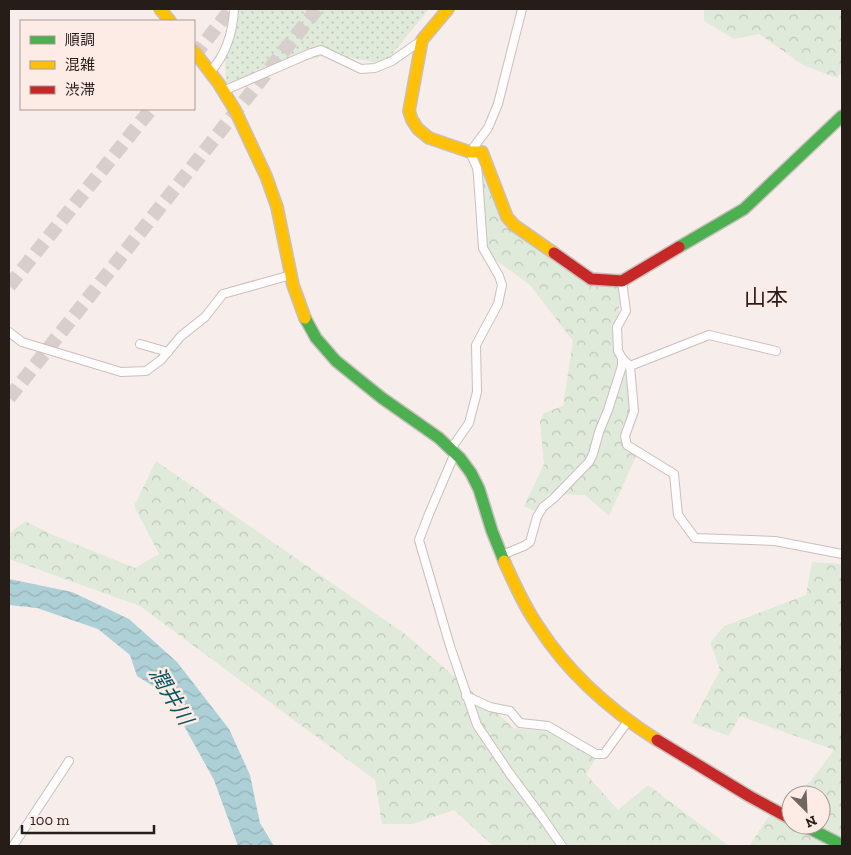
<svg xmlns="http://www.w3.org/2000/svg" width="851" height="855" viewBox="0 0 851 855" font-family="'Zilla Slab','Noto Sans JP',serif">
<defs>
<pattern id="grass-dots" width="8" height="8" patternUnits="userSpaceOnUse" patternTransform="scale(1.25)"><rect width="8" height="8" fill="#dfeada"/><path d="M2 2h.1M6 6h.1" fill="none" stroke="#bfc8ba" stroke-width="1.8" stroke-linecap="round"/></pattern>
<pattern id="forest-crowns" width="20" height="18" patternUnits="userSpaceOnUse" patternTransform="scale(1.25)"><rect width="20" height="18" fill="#dfeada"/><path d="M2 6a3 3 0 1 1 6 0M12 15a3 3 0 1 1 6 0" fill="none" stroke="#bfc8ba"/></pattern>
<pattern id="water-waves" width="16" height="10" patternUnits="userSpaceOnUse" patternTransform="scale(1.25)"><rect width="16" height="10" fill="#adcfd6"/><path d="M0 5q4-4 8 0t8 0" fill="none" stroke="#95b1b7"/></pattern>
</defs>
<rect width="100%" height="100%" fill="#f7eeeb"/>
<polygon fill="url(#grass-dots)" points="230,9 429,9 384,64 329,54 226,84 225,60"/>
<g fill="url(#forest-crowns)">
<polygon points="704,9 842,9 842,71 837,78 803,65 759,34 734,39 704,21"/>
<polygon points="472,156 484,158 514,225 591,279 622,281 617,327 632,388 627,445 638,452 609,516 585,495 549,494 534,511 524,506 544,464 540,422 544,413 563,406 573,341 530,285 486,253"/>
<polygon points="156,461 405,634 514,728 551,732 598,755 586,774 618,810 648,785 729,846 493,846 454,810 413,824 382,824 375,780 140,606 9,559 9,534 25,521 53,535 135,568 159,554 134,506"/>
<polygon points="812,562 842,564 842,846 749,846 773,810 791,797 791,825 821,825 821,795 793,795 810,782 834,750 740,716 729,736 692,723 720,670 710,643 724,626 806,595"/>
</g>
<polygon fill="url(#water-waves)" points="9,579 72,592 129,619 177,662 229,729 250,775 260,823 274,846 238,846 214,780 167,695 137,676 130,655 98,629 37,608 9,605"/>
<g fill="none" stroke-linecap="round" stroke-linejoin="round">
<g stroke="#d8cecb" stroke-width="14" stroke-dasharray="14 7" stroke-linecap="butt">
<polyline points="194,56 231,9"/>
<polyline points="9,286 151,109"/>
<polyline points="9,398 317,9"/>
</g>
<defs>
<g id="street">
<path d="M210 72C226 55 233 31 234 9"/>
<polyline points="223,91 311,53 321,50 361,69 375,68 392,61 422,40"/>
<polyline points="622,281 626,311 617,327 618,351 622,358 630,366 709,335 776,351"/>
<polyline points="9,332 22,342 121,372 146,371 161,360 181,336 205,317 223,294 291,275"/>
<polyline points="140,344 168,352"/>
<polyline points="630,366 634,411 625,436 627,445 674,474 678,515 695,538 775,541 842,554"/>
<polyline points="451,449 469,423 477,392 476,345 498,304 502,285 499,276 483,248 478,176 477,168 470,152 488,128 498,104 522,9"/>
<polyline points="455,453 429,514 419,540 450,646 477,725 510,774 542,817 562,846"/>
<polyline points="502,555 524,546 530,542 537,517 543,507 554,498 589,462 593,454 599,432 608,410 622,366 622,358"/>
<polyline points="466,696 490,707 510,711 520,723 548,726 596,754 604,754 628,721"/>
<polyline points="13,846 69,761"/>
</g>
<g id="fast">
<polyline points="679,247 744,209 842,116"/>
<polyline points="305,318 316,338 336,361 382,398 439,438 460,458 471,473 479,489 492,531 504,561"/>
<polyline points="803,825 842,845"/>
</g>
<g id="slow">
<polyline points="160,9 170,21"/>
<polyline points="448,9 422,40 409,111 412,120 418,129 429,138 470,152 482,152 507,217 514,225 554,253"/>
<polyline points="194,51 219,84 235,110 266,176 277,207 293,285 305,318"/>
<path d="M504 561C514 583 524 606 538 626 568 673 610 710 657 740"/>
</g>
<g id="jam">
<polyline points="554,253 591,279 622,281 679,247"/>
<polyline points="657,740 749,796 791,819"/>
</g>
</defs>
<use href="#street" stroke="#c9c0bd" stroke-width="10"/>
<use href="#fast" stroke="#c9c0bd" stroke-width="14"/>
<use href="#slow" stroke="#c9c0bd" stroke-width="14"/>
<use href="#jam" stroke="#c9c0bd" stroke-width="14"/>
<use href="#street" stroke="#fefcfc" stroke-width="8"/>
<use href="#fast" stroke="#4caf50" stroke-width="11"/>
<use href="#slow" stroke="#ffc107" stroke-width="11"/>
<use href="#jam" stroke="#c62828" stroke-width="11"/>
</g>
<g text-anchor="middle" stroke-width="5" stroke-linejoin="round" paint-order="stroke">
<g font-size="21" font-style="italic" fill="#055461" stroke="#fdece5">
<text transform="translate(171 696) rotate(59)" y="7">潤井川</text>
</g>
<g font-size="22" fill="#261c18" stroke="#fdece5">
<text x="766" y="305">山本</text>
</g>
</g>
<rect width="851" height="855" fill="none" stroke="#261c18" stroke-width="20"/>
<rect x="20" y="20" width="175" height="90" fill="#fdece5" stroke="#a79993"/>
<rect x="30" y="36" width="25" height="8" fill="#4caf50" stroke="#a79993"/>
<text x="65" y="45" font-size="15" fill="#261c18">順調</text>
<rect x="30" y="61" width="25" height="8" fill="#ffc107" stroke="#a79993"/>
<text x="65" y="70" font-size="15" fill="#261c18">混雑</text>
<rect x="30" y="86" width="25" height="8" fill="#c62828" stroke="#a79993"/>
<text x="65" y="95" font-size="15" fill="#261c18">渋滞</text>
<g transform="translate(806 810) rotate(156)"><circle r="24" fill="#fdece5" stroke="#a79993"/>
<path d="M0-4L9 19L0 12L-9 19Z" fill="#6f6662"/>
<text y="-8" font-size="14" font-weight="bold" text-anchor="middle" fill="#261c18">N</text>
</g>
<path d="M22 825v8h132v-8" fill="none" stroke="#261c18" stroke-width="2.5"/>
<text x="30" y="825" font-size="15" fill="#261c18" stroke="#fdece5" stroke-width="4" paint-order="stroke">100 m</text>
</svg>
